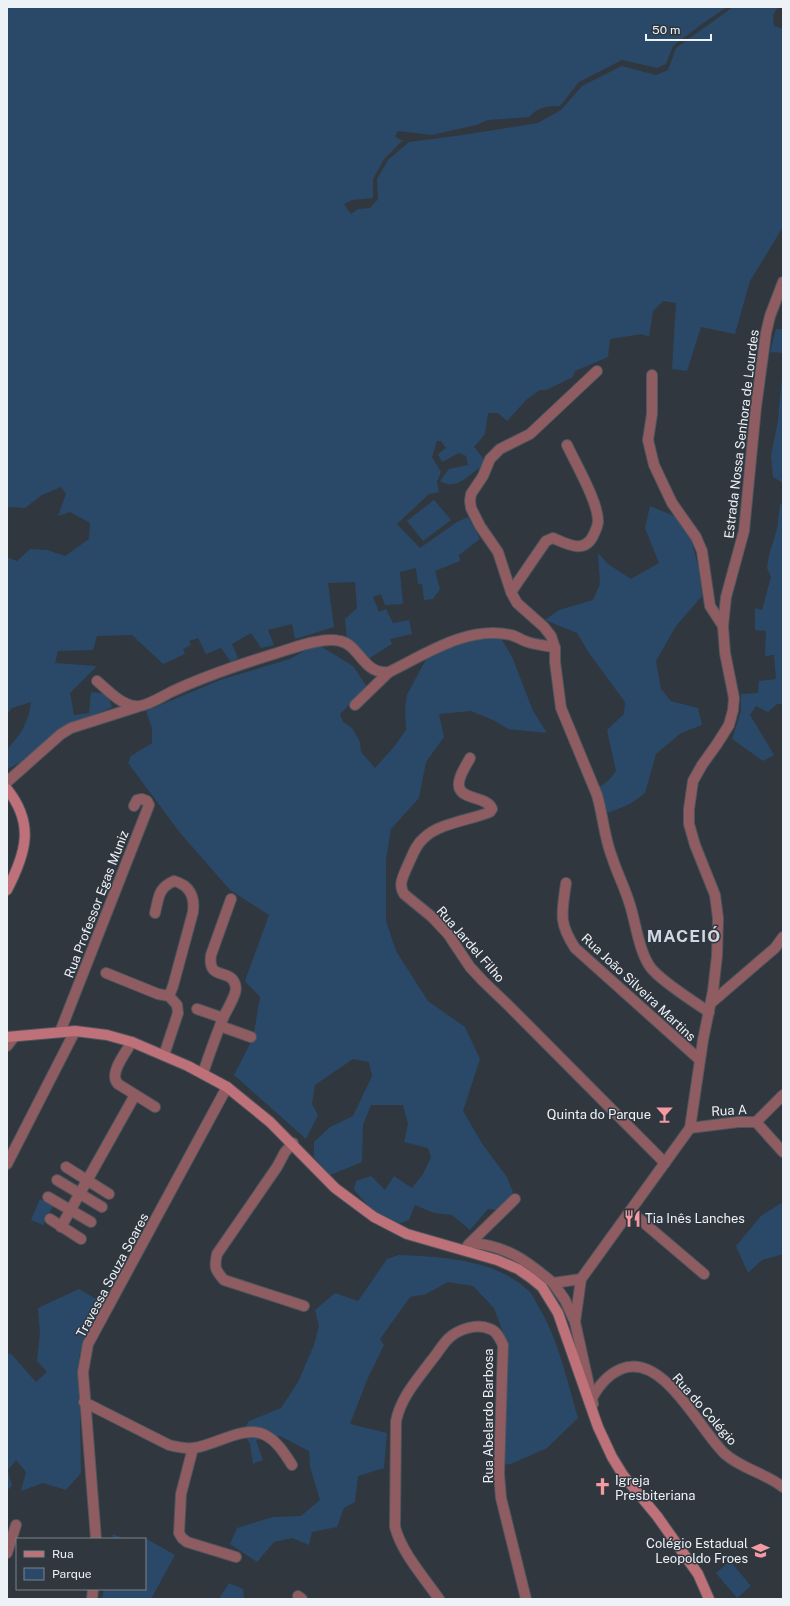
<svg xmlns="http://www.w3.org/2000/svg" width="790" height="1606" viewBox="0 0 790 1606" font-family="'Public Sans',sans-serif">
<rect width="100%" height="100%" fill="#30373f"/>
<g fill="#2a4968">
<path d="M7 7H727L702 24 673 46 666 64 657 68 622 60 579 82 560 106C547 106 538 107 529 117L488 120 476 125 432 135 398 131 395 136 400 140H403L384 159 373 179V198L352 200 344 204 351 214 358 209 370 208 378 199 377 179 388 160 409 142 463 135 538 123 561 110 582 86 622 66 656 75 668 70 676 48 733 7H780C772 11 773 19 774 26L783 29V227L750 281 735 334 701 327 687 371 672 369 676 303 663 301 653 311 649 337 642 334 610 339 608 357 575 371 573 377 546 390H540L526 400 507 421 498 413H488L485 434 474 447 483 458 484 465C469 473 458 492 440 481L449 469 468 465 466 456 459 453 442 462 438 454 446 448 441 441H437L432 457 441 472 437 482 439 492 429 494 397 524 420 548 457 522 468 517 480 539 459 555 460 561 435 571 440 589 433 599 424 600 422 584H418L416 568 400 572 403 604 385 605 381 594 373 597 379 612 386 609 393 623 409 620 412 634 390 639 392 644 368 659 347 640 345 619 357 608 355 582 328 583 334 627 295 639 292 624 268 630 274 645 261 648 251 633 232 644 238 658 231 662 221 648 206 654 198 638 189 641 191 645 183 649 185 654 163 664 132 635 97 636 93 650 58 651 55 663 97 666 70 693 74 715 89 713 91 692 107 694 112 707 78 723 35 755 7 769V750L22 731 29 714 31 702 12 708 7 714V627L8 626 7 625V557L17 561 30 549 47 550 65 556 89 539 90 523 70 512 58 516 66 494 61 487 42 495 25 508 7 507Z"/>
<polygon points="776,329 783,329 783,353 770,352"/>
<polygon points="783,364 783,483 773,477 771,456 778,421"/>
<polygon points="434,500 451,520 423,541 407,521"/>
<polygon points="780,504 783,504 783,704 777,704 768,712 756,706 750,715 774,755 763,761 732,739 741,711 741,694 758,693 759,681 776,679 774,655 765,656 766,631 755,630 755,608 762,610 771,577 767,568 769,555 777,529"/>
<polygon points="650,506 686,521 699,569 702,596 676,626 656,661 661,689 671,701 698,708 702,725 681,733 656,754 645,793 630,804 608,813 597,789 609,780 616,771 607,730 624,714 625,702 589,653 577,633 545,620 559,610 593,600 600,584 598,553 608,564 631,579 659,563 645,528"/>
<polygon points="467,637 501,638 513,659 533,711 547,733 508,729 493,720 471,711 439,714 444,737 426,762 419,798 391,829 386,860 386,921 396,951 428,1001 465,1027 480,1059 463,1111 483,1145 507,1177 513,1192 500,1210 488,1209 470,1230 452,1215 434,1213 415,1205 409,1220 395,1225 375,1213 354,1190 356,1181 371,1176 385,1190 394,1176 412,1188 423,1174 431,1157 428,1148 404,1142 408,1124 403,1105 371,1105 363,1125 362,1162 330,1175 314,1157 314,1142 330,1127 353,1116 372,1076 369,1062 353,1059 315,1085 312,1104 318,1115 306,1139 234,1075 253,1038 260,997 245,981 269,915 230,890 181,834 128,763 131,756 152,743 152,728 146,711 220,680 290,659 317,644 353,666 367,687 340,714 343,722 352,728 360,742 361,752 375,768 393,748 406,730 405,708 407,695 419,672 429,655"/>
<polygon points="40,1199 53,1206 43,1225 31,1220"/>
<polygon points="783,1202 783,1254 762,1260 748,1273 736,1246 761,1216"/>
<path d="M399 1255C443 1257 495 1259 529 1291 532 1294 535 1300 537 1304 558 1338 567 1380 578 1418L547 1448 511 1464 502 1465 505 1338 494 1308 473 1286 448 1282 426 1294 410 1297 380 1339 384 1345 367 1380 350 1424 387 1433 384 1468 358 1476 355 1502 344 1508 337 1527 312 1532 309 1545 292 1538 274 1542 257 1562 230 1544 237 1528 273 1517 301 1516 320 1500 310 1467 309 1451 280 1436 256 1440 263 1460 253 1464 250 1444 243 1431 249 1421 281 1408 298 1382 314 1345 319 1326 315 1310 335 1293 358 1301 387 1259Z"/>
<polygon points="79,1289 98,1300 98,1316 79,1356 81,1473 66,1490 43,1483 21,1491 26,1472 16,1460 8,1470 12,1486 7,1490 7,1353 11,1354 36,1382 47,1372 37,1361 40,1332 38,1308"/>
<polygon points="113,1534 122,1538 145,1538 175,1555 151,1599 102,1599 104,1589 145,1589 145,1539 112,1539"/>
<polygon points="730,1561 751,1586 737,1598 716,1573"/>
<polygon points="229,1583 243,1589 244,1599 219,1599"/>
</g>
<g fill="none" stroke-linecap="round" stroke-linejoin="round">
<defs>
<g id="street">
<path d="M597 371 530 434 500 449 490 459 483 476 471 494 470 501 471 508 480 526 498 552 511 592 517 603 544 627 551 636 555 648V662L561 708 597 795C603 815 604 837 612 857 617 873 625 888 630 905 636 924 639 952 651 968 662 982 693 1001 709 1012"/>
<polyline points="652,375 652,414 648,440 654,465 672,503 696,537 702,551 710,606 723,626"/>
<path d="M511 592 546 541 553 538C567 544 584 554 593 536 595 532 598 526 598 521 598 502 576 464 567 445"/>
<path d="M97 681C109 691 120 704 135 706 144 708 163 696 171 692 205 676 241 664 277 653 290 649 303 644 315 642 323 640 332 639 340 641 360 645 363 675 389 672 426 654 468 625 511 635 516 636 520 639 525 641 534 645 546 645 555 648"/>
<polyline points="355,705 389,672"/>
<path d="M470 758C467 764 462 771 460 778 452 802 487 794 492 809L490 812C471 820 439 823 424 838 415 845 412 857 407 867 403 877 398 884 404 894L432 917 448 934 470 967 483 981 510 1007 665 1163"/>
<polyline points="7,782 61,734 71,728 137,707"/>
<path d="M566 883C562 913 558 922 575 948L700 1060"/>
<path d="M155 913C159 897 158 888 174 881 190 885 195 897 193 912L173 986 169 996"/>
<polyline points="106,973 158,994 169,996 177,1005 178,1013 164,1055"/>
<polyline points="711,1003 775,948 783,937"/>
<polyline points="197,1009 223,1018"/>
<polyline points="220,1026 251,1037"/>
<polyline points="60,1032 149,805 147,801 142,799 137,800 134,806"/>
<path d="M132 1042C126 1052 108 1074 118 1084L155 1107"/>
<polyline points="7,1046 14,1037"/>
<path d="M203 1073C209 1055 216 1036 223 1018 227 1010 232 1002 235 993 236 990 236 987 235 984 230 968 207 981 211 955L231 899"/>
<polyline points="756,1122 783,1152"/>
<polyline points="690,1128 738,1122 756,1122 783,1095"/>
<path d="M293 1143 285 1152 277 1167 217 1254C214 1267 215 1270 224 1280L304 1306"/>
<polyline points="7,1164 75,1031"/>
<polyline points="66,1167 109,1194"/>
<polyline points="57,1180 102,1207"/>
<polyline points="48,1197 91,1222"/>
<polyline points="630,1211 704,1274"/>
<polyline points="50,1219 81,1239"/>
<polyline points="61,1227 135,1095"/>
<path d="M472 1243C507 1246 527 1261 553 1283L581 1279"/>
<polyline points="468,1245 515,1199"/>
<polyline points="553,1283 565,1300 575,1322"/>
<path d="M592 1398C599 1385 607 1375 621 1369 663 1351 700 1431 725 1454 742 1469 765 1473 783 1487"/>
<path d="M84 1402 169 1445C177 1447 185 1449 193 1448 214 1446 245 1424 265 1435 277 1441 285 1454 292 1465"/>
<polyline points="593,1404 575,1322 581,1279 690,1128 703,1040 713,991 717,956 718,918 715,895 695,845 689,824 689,809 693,781 702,765 717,744 729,725 733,710 734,698 725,653 723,626 726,597 744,531 756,407 766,333 770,316 783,282"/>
<polyline points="193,1448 181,1494 179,1533 182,1538 187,1542 236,1557"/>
<polyline points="96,1539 83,1372 88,1344 227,1087"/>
<polyline points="7,1553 16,1525"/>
<polyline points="298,1596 302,1599"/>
<polyline points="92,1599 93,1589"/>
<path d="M439 1599C423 1576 402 1553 395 1527L396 1421C401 1397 417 1380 431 1361 437 1354 442 1345 448 1339 458 1329 477 1323 490 1329 497 1331 500 1339 503 1345L499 1474 501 1498 526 1599"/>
</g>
<g id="secondary">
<path d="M7 789C35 824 26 853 7 890"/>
<polyline points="7,1037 75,1031 107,1035 132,1042 188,1066 227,1087 270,1122 335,1188 374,1217 407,1234 497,1260 518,1269 531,1278 542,1287 558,1313 598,1427 612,1457 623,1475 657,1516 698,1574 709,1599"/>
</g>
</defs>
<use href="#street" stroke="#4e555c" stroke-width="12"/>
<use href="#secondary" stroke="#4e555c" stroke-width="12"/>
<use href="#street" stroke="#8f5d61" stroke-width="10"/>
<use href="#secondary" stroke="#bf7179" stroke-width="10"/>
</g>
<defs>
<symbol id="bar-bare" viewBox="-9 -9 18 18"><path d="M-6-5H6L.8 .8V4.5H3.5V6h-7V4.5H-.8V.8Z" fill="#f49aa2" stroke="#30373f" stroke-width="2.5" paint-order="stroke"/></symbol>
<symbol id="restaurant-bare" viewBox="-9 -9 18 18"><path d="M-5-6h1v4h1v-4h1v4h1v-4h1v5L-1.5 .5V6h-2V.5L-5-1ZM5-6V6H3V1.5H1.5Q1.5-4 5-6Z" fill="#f49aa2" stroke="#30373f" stroke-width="2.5" paint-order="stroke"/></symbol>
<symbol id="church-bare" viewBox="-9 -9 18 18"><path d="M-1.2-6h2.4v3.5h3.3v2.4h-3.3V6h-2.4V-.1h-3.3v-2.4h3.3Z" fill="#f49aa2" stroke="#30373f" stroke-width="2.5" paint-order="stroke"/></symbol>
<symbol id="school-bare" viewBox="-9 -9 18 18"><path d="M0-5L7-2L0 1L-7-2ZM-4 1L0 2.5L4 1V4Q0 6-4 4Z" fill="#f49aa2" stroke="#30373f" stroke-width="2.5" paint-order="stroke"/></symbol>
</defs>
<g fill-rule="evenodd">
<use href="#bar-bare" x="652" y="1102" width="25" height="25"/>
<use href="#restaurant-bare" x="620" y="1206" width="25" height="25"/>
<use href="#church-bare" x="590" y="1474" width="25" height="25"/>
<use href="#school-bare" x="748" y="1538" width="25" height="25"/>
</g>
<g text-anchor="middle" stroke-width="3" stroke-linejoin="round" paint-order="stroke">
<g font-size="13" fill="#edf2f7" stroke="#30373f">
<text transform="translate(741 434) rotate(-83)" y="5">Estrada Nossa Senhora de Lourdes</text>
<text transform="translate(96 904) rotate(-69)" y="5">Rua Professor Egas Muniz</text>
<text transform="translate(471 944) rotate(49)" y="5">Rua Jardel Filho</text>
<text transform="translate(639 987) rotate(43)" y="5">Rua João Silveira Martins</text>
<text transform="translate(729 1110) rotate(-3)" y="5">Rua A</text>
<text transform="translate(112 1275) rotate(-62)" y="5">Travessa Souza Soares</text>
<text transform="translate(705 1409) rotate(49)" y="5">Rua do Colégio</text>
<text transform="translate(488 1416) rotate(-90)" y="5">Rua Abelardo Barbosa</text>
</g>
<g font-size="13" fill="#edf2f7" stroke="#30373f" text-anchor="end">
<text x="651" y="1119">Quinta do Parque</text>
<text x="645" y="1223" text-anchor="start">Tia Inês Lanches</text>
<text x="615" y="1485" text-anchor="start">Igreja<tspan x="615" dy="15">Presbiteriana</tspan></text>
<text x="748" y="1548">Colégio Estadual<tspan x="748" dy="15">Leopoldo Froes</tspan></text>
</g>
<g font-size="17" font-weight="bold" letter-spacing="1" fill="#cfd8e2" stroke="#30373f">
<text x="684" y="942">MACEIÓ</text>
</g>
</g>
<rect width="790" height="1606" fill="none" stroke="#edf2f7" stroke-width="16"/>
<rect x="16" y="1538" width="130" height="52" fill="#30373f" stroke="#7c8289"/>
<rect x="24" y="1551" width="20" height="6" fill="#bf7179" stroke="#7c8289"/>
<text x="52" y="1558" font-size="12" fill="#edf2f7">Rua</text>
<rect x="24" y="1568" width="20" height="12" fill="#2a4968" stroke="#7c8289"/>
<text x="52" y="1578" font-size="12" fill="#edf2f7">Parque</text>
<path d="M646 34v6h65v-6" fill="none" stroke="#edf2f7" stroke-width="2"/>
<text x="652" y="34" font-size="12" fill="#edf2f7" stroke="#30373f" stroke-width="3" paint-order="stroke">50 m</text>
</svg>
